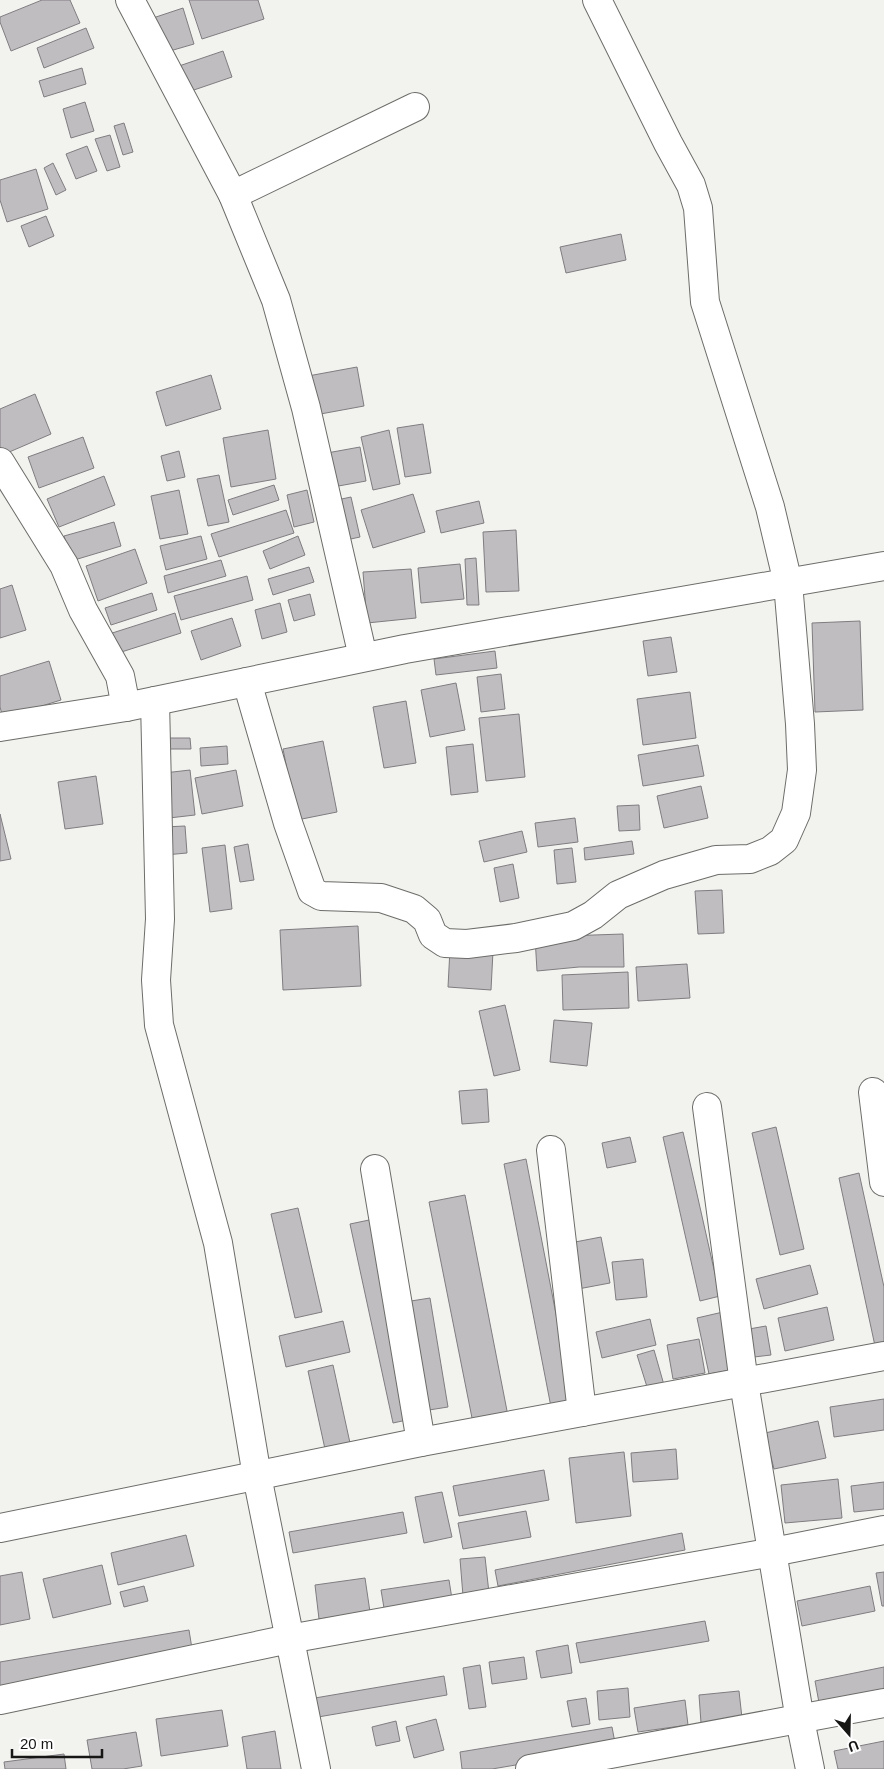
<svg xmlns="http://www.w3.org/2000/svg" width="884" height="1769" viewBox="0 0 884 1769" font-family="Arial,sans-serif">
<rect width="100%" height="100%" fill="#f2f3ef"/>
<g fill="#c0bdc1" stroke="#807d81">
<polygon points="42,0 70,0 80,23 11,51 0,22 0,17"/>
<polygon points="189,0 258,0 264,19 202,39"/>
<polygon points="183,8 194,44 163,53 153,18"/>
<polygon points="86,28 94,48 44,68 37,48"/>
<polygon points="223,51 232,77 188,92 179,66"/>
<polygon points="82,68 86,84 44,97 39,81"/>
<polygon points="85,102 94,131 71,138 63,109"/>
<polygon points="124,123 133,152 123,155 114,126"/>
<polygon points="110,135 120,167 107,171 95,139"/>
<polygon points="87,146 97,171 76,179 66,154"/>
<polygon points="53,163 66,190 56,195 44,168"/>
<polygon points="36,169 48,209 7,222 0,200 0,180"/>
<polygon points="46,216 54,236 29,247 21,226"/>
<polygon points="621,234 626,260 566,273 560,247"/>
<polygon points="357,367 364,406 315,415 308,376"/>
<polygon points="211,375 221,409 166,426 156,392"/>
<polygon points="35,394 51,434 0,456 0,409"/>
<polygon points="423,424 431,473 405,477 397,428"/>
<polygon points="268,430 276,479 231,487 223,438"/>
<polygon points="389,430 400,484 373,490 361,437"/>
<polygon points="83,437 94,468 39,488 28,457"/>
<polygon points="360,447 366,481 333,487 327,453"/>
<polygon points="179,451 185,477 167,481 161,456"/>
<polygon points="219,475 229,522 208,526 197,479"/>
<polygon points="104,476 115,505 59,527 47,499"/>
<polygon points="274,485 279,500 233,515 228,500"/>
<polygon points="179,490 188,534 160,539 151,496"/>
<polygon points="307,490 314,522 294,527 287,495"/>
<polygon points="413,494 425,532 373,548 361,510"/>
<polygon points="351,497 360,537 346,540 337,500"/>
<polygon points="479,501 484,523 441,533 436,511"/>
<polygon points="286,510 294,533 219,557 211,534"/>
<polygon points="114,522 121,546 71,561 64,536"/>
<polygon points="516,530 519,591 486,592 483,532"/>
<polygon points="201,536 207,559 166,570 160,546"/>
<polygon points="298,536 305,555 270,569 263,551"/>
<polygon points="135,549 147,583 98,601 86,566"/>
<polygon points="476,558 479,605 467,605 465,559"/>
<polygon points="221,560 226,576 168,593 164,576"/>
<polygon points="460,564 464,599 421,603 418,568"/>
<polygon points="309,567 314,582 273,595 268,579"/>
<polygon points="411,569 416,618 367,623 363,572"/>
<polygon points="247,576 253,600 181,620 174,596"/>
<polygon points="12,585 26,630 0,638 0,589"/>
<polygon points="152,593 157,610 111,625 105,608"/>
<polygon points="310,594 315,615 294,621 288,600"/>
<polygon points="280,603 287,632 262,639 255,610"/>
<polygon points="175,613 181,633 112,655 106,635"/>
<polygon points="232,618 241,646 201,660 191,631"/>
<polygon points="860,621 863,710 815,712 812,623"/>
<polygon points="671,637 677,672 648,676 643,641"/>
<polygon points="495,651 497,668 436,675 434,659"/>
<polygon points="49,661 61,700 3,718 0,707 0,676"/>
<polygon points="501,674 505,709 481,712 477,677"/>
<polygon points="456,683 465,730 430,737 421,690"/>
<polygon points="690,692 696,738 643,745 637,699"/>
<polygon points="406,701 416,763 384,768 373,707"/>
<polygon points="519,714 525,777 486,781 479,718"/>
<polygon points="168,738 190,738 191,749 168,749"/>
<polygon points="323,741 337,812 297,820 283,749"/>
<polygon points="473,744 478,792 451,795 446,747"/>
<polygon points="698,745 704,776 643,786 638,755"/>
<polygon points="227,746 228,764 201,766 200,748"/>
<polygon points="190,770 195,815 169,818 164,773"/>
<polygon points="236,770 243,806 202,814 195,778"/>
<polygon points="96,776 103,824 65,829 58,782"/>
<polygon points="701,786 708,818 664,828 657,796"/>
<polygon points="639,805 640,830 619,831 617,806"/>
<polygon points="0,814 11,859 0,861"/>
<polygon points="575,818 578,842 538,847 535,823"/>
<polygon points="185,826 187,853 165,855 164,827"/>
<polygon points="522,831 527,852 484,862 479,841"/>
<polygon points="632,841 634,854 585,860 584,848"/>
<polygon points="248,844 254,880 240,882 234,847"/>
<polygon points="225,845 232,909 210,912 202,848"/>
<polygon points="572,848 576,882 557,884 554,850"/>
<polygon points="513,864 519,898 500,902 494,868"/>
<polygon points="722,890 724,933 698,934 695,891"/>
<polygon points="358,926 361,986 283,990 280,930"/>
<polygon points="623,934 624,967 579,967 537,971 535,937"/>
<polygon points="450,949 493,951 491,990 448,987"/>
<polygon points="687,964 690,998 638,1001 636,967"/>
<polygon points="628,972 629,1008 563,1010 562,975"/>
<polygon points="505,1005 520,1070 494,1076 479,1011"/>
<polygon points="554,1020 592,1023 587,1066 550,1062"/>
<polygon points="487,1089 489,1122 462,1124 459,1091"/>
<polygon points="776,1127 804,1249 780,1255 752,1133"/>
<polygon points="683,1132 720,1296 700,1301 663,1137"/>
<polygon points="630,1137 636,1162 607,1168 602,1143"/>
<polygon points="526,1159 573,1402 551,1407 504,1164"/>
<polygon points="859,1173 884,1287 884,1344 875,1346 839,1178"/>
<polygon points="465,1195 508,1416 473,1423 429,1202"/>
<polygon points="298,1208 322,1312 295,1318 271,1214"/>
<polygon points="374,1219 416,1418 393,1423 350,1224"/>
<polygon points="601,1237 610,1283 578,1289 570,1243"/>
<polygon points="643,1259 647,1297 616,1300 612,1262"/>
<polygon points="810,1265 818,1294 764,1309 756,1279"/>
<polygon points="430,1298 448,1407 429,1410 411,1301"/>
<polygon points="827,1307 834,1340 785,1351 778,1318"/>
<polygon points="723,1312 736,1369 709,1374 697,1318"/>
<polygon points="650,1319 656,1345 602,1358 596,1332"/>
<polygon points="343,1321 350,1352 286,1367 279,1336"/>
<polygon points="766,1326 771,1355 754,1357 749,1329"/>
<polygon points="699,1339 705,1373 673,1379 667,1345"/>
<polygon points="654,1350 664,1385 648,1390 637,1355"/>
<polygon points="333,1365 350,1443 325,1449 308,1371"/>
<polygon points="884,1399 884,1430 834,1437 830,1407"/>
<polygon points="818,1421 826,1458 774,1469 765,1433"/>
<polygon points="676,1449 678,1479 633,1482 631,1453"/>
<polygon points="624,1452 631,1516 576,1523 569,1458"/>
<polygon points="544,1470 549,1500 459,1516 453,1486"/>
<polygon points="838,1479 842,1518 785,1523 781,1485"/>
<polygon points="884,1482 884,1509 854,1512 851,1486"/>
<polygon points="442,1492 452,1537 424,1543 415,1497"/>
<polygon points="526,1511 531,1537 463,1549 458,1523"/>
<polygon points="403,1512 407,1533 293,1553 289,1532"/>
<polygon points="682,1533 685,1550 498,1586 495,1570"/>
<polygon points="186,1535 194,1566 118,1585 111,1553"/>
<polygon points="485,1557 489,1593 463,1596 460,1559"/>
<polygon points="102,1565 111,1604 53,1618 43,1579"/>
<polygon points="22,1572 30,1619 0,1625 0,1576"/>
<polygon points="884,1572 884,1606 882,1606 876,1573"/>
<polygon points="365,1578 370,1612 319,1619 315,1585"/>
<polygon points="449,1580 452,1599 384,1608 381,1590"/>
<polygon points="144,1586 148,1601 124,1607 120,1592"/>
<polygon points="870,1586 875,1611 802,1626 797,1601"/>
<polygon points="705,1621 709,1641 580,1663 576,1643"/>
<polygon points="189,1630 193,1655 0,1688 0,1662"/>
<polygon points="568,1645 572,1673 541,1678 536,1651"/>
<polygon points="524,1657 527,1679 492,1684 489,1662"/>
<polygon points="480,1665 486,1707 469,1709 463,1668"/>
<polygon points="884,1667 884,1694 820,1708 815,1681"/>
<polygon points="444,1676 447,1695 318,1717 315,1698"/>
<polygon points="628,1688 630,1717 599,1720 597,1691"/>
<polygon points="739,1691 742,1718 701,1723 699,1695"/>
<polygon points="586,1698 590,1724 572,1727 567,1701"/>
<polygon points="685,1700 688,1725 638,1732 634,1708"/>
<polygon points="222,1710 228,1746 161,1756 156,1719"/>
<polygon points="436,1719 444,1750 414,1758 406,1727"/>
<polygon points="396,1721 400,1741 376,1746 372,1727"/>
<polygon points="612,1727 616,1748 492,1769 462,1769 460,1752"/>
<polygon points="275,1731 281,1769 247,1769 242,1737"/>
<polygon points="136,1732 142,1766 123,1769 92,1769 87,1740"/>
<polygon points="884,1741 884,1769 838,1769 834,1751"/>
<polygon points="64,1754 66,1769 5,1769 4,1762"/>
</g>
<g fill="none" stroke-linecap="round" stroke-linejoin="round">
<defs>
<g id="street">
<polyline points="130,0 233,195 276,300 306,408 363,657"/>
<polyline points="233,195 415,107"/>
<polyline points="0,462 64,565 83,610 120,676 126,707"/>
<polyline points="247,682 288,823 312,891 321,896 381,898 414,909 427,920 433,935 445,943 467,944 516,938 573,926 593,915 618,895 664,875 716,860 750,859 770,851 784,840 796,813 802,770 800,724 788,583 770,507 705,302 698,208 691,185 668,143 597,0"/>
<polyline points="155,701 160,919 156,980 159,1025 218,1243 257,1476 316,1769"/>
<polyline points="873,1092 884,1182"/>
<polyline points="707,1107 744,1383 800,1720 810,1769"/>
<polyline points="551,1150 582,1412"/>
<polyline points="375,1169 421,1442"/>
<polyline points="0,1528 421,1442 884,1356"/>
<polyline points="0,1700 289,1639 773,1552 884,1530"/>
<polyline points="530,1769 884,1703"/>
</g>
<polyline id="secondary" points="0,727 126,707 405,649 884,566"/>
</defs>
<use href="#street" stroke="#6c6d69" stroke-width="30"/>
<use href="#secondary" stroke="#6c6d69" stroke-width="30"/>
<use href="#street" stroke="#fff" stroke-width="28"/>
<use href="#secondary" stroke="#fff" stroke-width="28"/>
</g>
<g transform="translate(849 1734) rotate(160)" stroke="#ffffff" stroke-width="4" paint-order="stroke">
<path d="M0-4L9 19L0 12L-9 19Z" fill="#161615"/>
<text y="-8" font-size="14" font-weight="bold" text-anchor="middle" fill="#161615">U</text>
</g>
<path d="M12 1749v8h90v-8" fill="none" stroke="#161615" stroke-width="2.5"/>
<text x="20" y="1749" font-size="15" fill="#161615" stroke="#ffffff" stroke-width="4" paint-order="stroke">20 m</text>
</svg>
